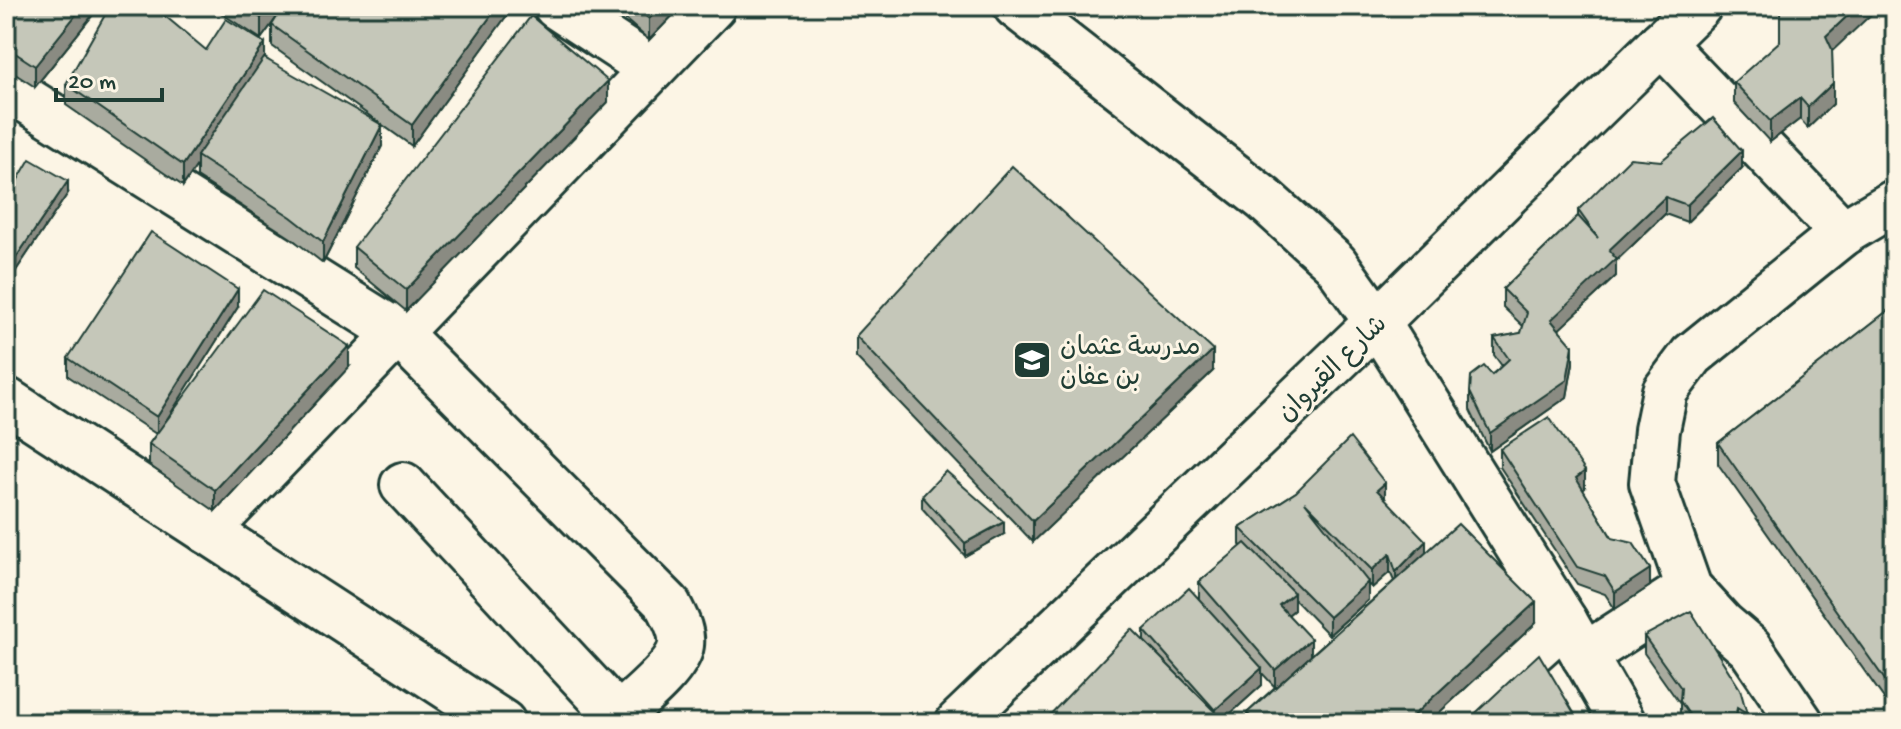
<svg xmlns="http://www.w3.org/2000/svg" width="1901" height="729" viewBox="0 0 1901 729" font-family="'Gochi Hand','Playpen Sans Arabic',sans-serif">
<rect width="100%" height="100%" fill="#fcf5e5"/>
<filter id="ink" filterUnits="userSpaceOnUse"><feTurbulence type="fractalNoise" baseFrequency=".0125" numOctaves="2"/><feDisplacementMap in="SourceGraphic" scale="16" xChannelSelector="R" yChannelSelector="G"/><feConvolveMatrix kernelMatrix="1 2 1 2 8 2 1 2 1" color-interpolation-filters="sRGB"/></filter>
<g filter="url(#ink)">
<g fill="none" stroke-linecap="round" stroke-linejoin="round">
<defs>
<g id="minor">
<polyline points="556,6 652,69"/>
<polyline points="1016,6 1264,199 1335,263 1377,322 1565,622 1623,723"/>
<polyline points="1661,43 1843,233"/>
<path d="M6 87 398 333 668 604C674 617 683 630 681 645 678 669 629 706 611 723"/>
<polyline points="6,400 503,723"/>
<polyline points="403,485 618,716"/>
<polyline points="207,531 713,6"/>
<polyline points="1584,656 1689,588"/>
<polyline points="1452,723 1565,622"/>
<polyline points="1801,723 1750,648 1722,624 1689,588 1652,483 1657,430 1665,391 1692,355 1843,233 1895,202"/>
</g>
<polyline id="major" points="958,723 1377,322 1699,6"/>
</defs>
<use href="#minor" stroke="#1f3d34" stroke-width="50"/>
<use href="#major" stroke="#1f3d34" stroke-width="50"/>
<use href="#minor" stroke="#fcf5e5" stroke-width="44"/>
<use href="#major" stroke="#fcf5e5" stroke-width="44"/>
</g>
<g fill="#a9ab9f" stroke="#1f3d34" stroke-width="2" fill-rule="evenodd">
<polygon points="6,6 100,6 35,87 6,68"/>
<polygon points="210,6 510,6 510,11 412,146 272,46 272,25 273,23 261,39"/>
<polygon points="610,6 682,6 649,40"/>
<polygon points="206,50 265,58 382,146 323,263 291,238 197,177 197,165 183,186 66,105 66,84"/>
<polygon points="1832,51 1833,104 1808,128 1800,119 1770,142 1734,103 1734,82"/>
<polygon points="608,102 406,311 354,268 354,247"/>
<polygon points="1742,168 1687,222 1665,214 1616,261 1616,276 1559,329 1573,363 1567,397 1490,451 1470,410 1470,392 1502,366 1494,355 1494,338 1521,333 1523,326 1503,307 1503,289 1578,216 1578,210"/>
<polygon points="68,193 15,272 6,265 6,200"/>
<polygon points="1895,305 1895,714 1718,464 1718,443"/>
<polygon points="238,307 161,428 349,367 215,511 149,465 149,444 156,434 68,376 68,358"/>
<polygon points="856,336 1213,371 1033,542 856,357"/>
<polygon points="1500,449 1585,488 1583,490 1612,538 1650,586 1615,609 1605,594 1577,584 1500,467"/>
<path d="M1296 492 1385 499 1426 552 1536 623 1428 723H1247V713L1275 687 1262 673V685L1223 720 1144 641V630L1199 599V582L1242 546 1240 545V528ZM1390 572 1394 581 1311 655 1288 615 1294 610V599L1329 635 1368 600V584L1372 588Z"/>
<polygon points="922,496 1004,534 965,556 922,508"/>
<polygon points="1644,636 1747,714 1747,723 1684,723 1680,718 1680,704 1644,653"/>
</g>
<g fill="#8a8b82" stroke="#1f3d34" stroke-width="2">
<polygon points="83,6 100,6 35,87 35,66"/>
<polygon points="270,6 285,6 261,39 261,18"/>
<polygon points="498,6 510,6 510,11 412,146 412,125"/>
<polygon points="662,6 682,6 649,40 649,19"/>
<polygon points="1858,6 1880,6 1826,57 1826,36"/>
<polygon points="265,43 265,64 197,156 197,165 183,186 183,165"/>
<polygon points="608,81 608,102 406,311 406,290"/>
<polygon points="1833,83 1833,104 1808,128 1808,107"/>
<polygon points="1800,98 1800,119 1770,142 1770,121"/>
<polygon points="382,125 382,146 323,263 323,242"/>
<polygon points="1742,151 1742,168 1687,222 1687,205"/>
<polygon points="68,181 68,193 15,272 15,259"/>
<polygon points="1665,197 1665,214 1616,261 1616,276 1551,337 1551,320 1609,250"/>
<polygon points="238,289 238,307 157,435 157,417"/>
<polygon points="349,346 349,367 215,511 215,490"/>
<polygon points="1573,346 1573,363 1567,397 1490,451 1490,433"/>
<polygon points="1213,350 1213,371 1033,542 1033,521"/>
<polygon points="1585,471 1585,488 1576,495 1576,478"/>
<polygon points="1385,483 1385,500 1377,490"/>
<polygon points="1004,522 1004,534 965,556 965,543"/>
<polygon points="1426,541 1426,558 1396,589 1396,572"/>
<polygon points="1390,554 1390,572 1372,588 1372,570"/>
<polygon points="1650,569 1650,586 1615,609 1615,592"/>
<polygon points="1368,582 1368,600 1329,635 1329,617"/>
<polygon points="1294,593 1294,610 1279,622 1279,605"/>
<polygon points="1536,602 1536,623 1428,723 1405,723"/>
<polygon points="1311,639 1311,656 1275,688 1275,670"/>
<polygon points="1262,668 1262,685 1220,723 1215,710"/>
<polygon points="1737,708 1737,723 1734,723"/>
</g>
<g fill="#c5c7b9" stroke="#1f3d34" stroke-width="2">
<polygon points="6,6 83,6 35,66 6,47"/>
<polygon points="110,6 153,6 206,50 226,19 265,43 183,165 66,84"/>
<polygon points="242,6 270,6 261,18"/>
<polygon points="284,6 498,6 412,125 272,25"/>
<polygon points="634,6 662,6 649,19"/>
<polygon points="1780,6 1858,6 1826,36 1832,49 1833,83 1808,107 1800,98 1770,121 1734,82 1780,41"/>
<polygon points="531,16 608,81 406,290 354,247"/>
<polygon points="264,58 382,125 323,242 291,217 197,156"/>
<polygon points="1713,118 1742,151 1687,205 1665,197 1609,250 1616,259 1551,320 1573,346 1567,380 1490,433 1470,392 1471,376 1484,366 1492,375 1509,359 1494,338 1521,333 1527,313 1503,289 1578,216 1598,238 1578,210 1630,158 1661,161"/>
<polygon points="30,159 68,181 15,259 6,253 6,200"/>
<polygon points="1012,166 1213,350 1033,521 856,336"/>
<polygon points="151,232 238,289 157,417 68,358"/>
<polygon points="263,290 349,346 215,490 149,444"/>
<polygon points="1895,305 1895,694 1718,443"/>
<polygon points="1549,417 1585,471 1576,478 1612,538 1633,543 1650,569 1615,592 1605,576 1577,567 1500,449"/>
<polygon points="1350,438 1385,483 1377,490 1426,541 1396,572 1390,554 1372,570 1305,502 1368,582 1329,617 1240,528 1296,492"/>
<polygon points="946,471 1004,522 965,543 922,496"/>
<polygon points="1458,524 1536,602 1405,723 1256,723 1247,713"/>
<polygon points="1245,543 1294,593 1279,605 1311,639 1275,670 1199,582"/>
<polygon points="1189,588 1262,668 1215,710 1144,630"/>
<polygon points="1691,611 1740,689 1747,714 1737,708 1734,721 1735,723 1688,723 1690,716 1680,701 1681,688 1644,636"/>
<polygon points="1132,629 1226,723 1042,723"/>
<polygon points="1539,654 1580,723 1465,723"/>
</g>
</g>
<defs>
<symbol id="school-square" viewBox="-11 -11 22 22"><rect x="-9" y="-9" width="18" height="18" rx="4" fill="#1f3d34" stroke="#fcf5e5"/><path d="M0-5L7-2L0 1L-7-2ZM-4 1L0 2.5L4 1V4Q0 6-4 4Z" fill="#fff"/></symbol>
</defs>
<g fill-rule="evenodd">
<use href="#school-square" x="1010" y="338" width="44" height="44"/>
</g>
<g text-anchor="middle" stroke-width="6" stroke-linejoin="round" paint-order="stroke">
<g font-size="26" fill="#1f3d34" stroke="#fcf5e5" text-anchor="start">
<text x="1060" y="354">مدرسة عثمان<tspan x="1060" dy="30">بن عفان</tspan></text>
</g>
<g font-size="26" fill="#1f3d34" stroke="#fcf5e5">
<text transform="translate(1331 367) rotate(-44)" y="9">شارع القيروان</text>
</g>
</g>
<rect width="1901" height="729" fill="none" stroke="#fcf5e5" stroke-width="32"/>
<rect x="16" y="16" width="1869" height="697" fill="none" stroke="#1f3d34" stroke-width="3" filter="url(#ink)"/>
<path d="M56 88v12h106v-12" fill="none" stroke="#1f3d34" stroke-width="4"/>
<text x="68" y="88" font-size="24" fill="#1f3d34" stroke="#fcf5e5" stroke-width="6" paint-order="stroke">20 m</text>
</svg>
